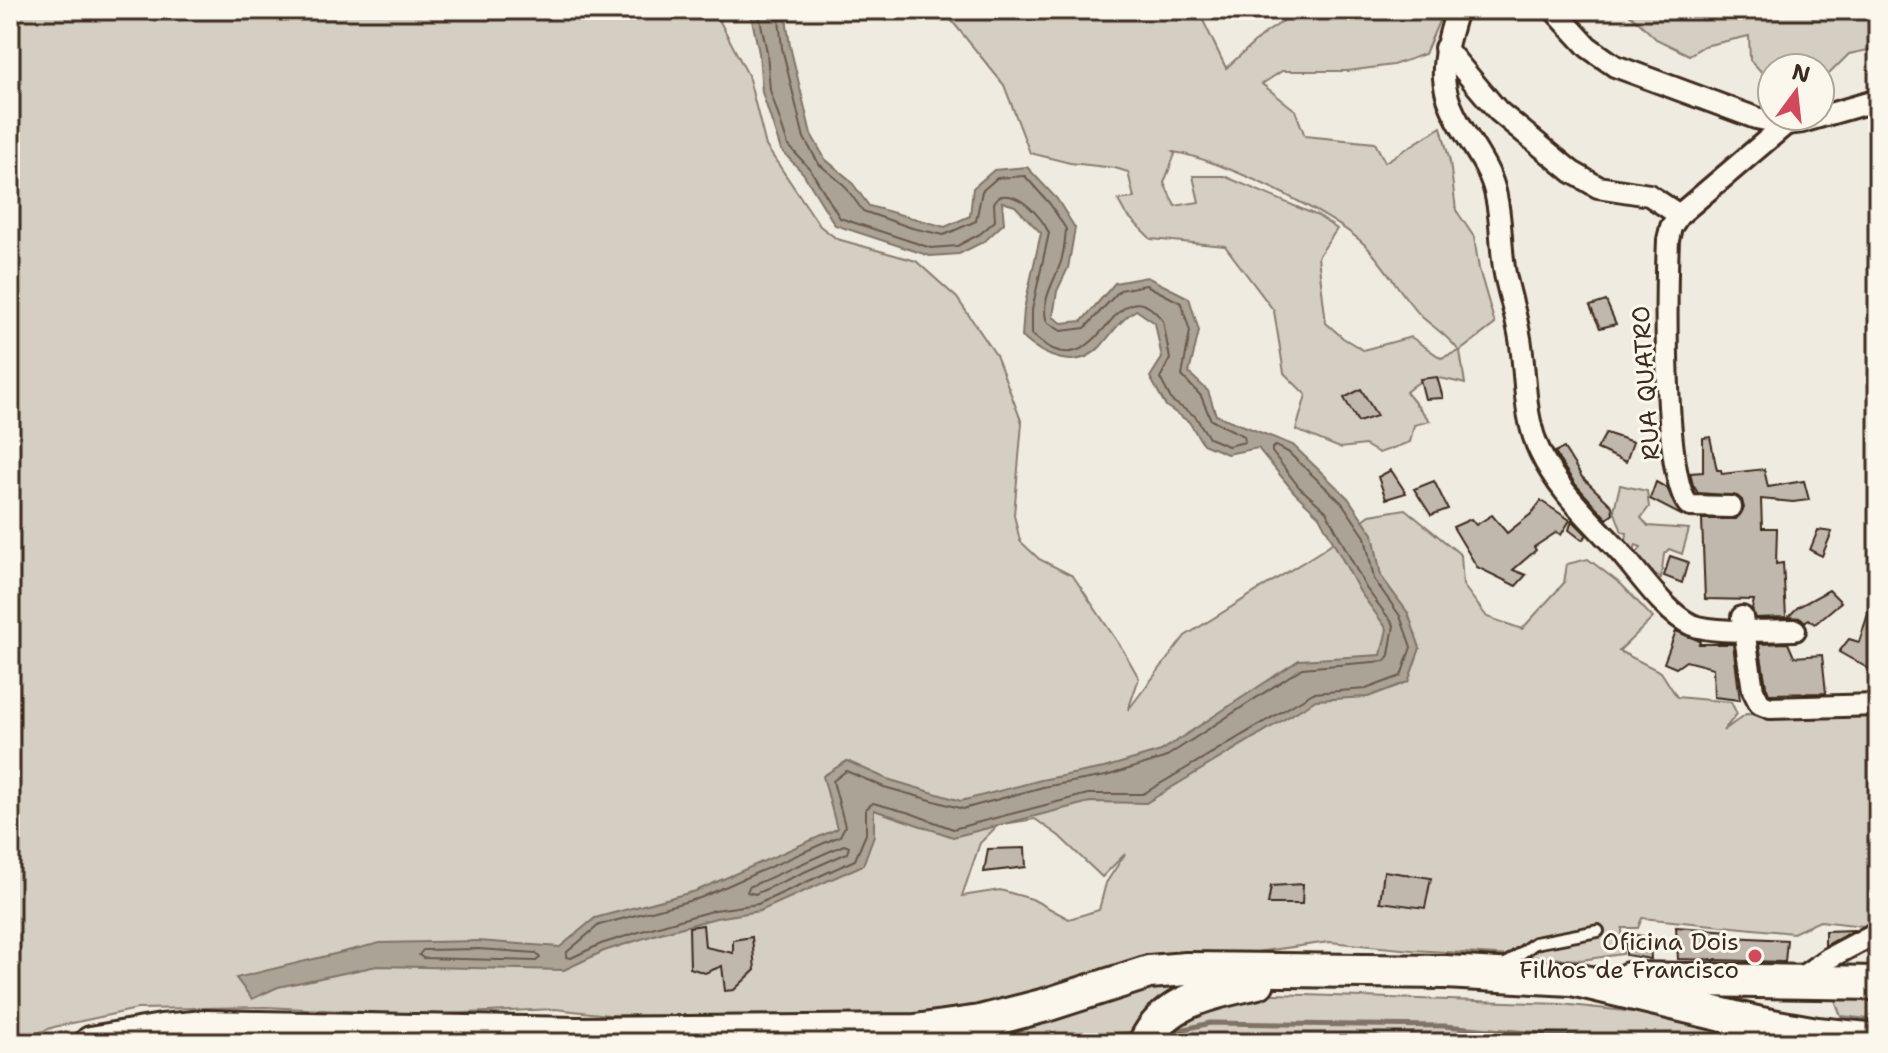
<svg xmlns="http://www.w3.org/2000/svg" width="1888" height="1053" viewBox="0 0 1888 1053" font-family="'Shantell Sans',sans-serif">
<rect width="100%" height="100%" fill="#f0ebe0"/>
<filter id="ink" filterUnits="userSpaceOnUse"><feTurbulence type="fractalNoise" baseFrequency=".0125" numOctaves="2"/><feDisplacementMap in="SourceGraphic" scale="16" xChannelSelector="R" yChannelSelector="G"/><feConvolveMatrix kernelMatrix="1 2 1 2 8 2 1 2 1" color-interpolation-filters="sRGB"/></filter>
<g filter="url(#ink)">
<g fill="#d5cec3" stroke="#887c70" stroke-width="2" fill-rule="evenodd">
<path d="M10 10H714L748 75 766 146 820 226 837 239 916 261 957 298 996 355 1022 423 1014 515 1020 541 1039 559 1073 576 1123 650 1139 678 1128 710 1185 636 1321 551 1370 515 1405 509 1461 555 1463 585 1487 617 1522 629 1564 583 1567 564 1588 559 1622 585 1653 618 1619 651 1661 672 1677 697 1731 702 1737 714 1723 731 1746 714 1878 716V918L1863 926 1820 921 1793 933 1642 918 1638 928H1622L1623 954 1581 960 1412 950 1329 942 1242 954 967 1013 865 1020 609 1015 555 1009 422 1015 266 1007 137 1009 54 1027 10 1043ZM1035 819 1059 836 1102 877 1125 854 1106 883 1099 910 1069 919 1032 899 1000 890 962 896 980 843 998 825Z"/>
<path d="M943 10H1198L1226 68 1264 34 1300 10H1436L1442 14 1425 54 1393 65 1348 71H1282L1262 84 1295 110 1305 136 1375 143 1385 162 1441 127 1450 162 1456 210 1474 237 1479 269 1495 324 1460 351 1465 384C1438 377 1428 372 1406 392L1430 421 1414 425 1410 442 1379 453 1365 445 1340 448 1296 430 1306 395 1284 373 1274 311 1225 246 1151 239 1125 213 1118 200 1134 198 1128 172 1115 168 1070 163 1030 153 1004 85ZM1173 152C1217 158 1333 213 1365 245 1387 267 1401 296 1423 318 1436 329 1449 337 1459 351L1441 358 1411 337 1363 350 1343 338 1326 323 1318 257 1337 229 1318 216 1224 176H1193L1199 202 1175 206 1164 183 1175 154Z"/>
<polygon points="1621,10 1878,10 1878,48 1849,54 1830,73 1820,79 1820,68 1772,68 1772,83 1750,60 1749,36 1704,46 1689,55 1656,39 1632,16"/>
<polygon points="1620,485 1647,491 1649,507 1641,518 1648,526 1689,529 1682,554 1669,549 1664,554 1661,578 1645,566 1637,553 1641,547 1636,545 1634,550 1626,542 1627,533 1622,532 1614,510"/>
<polygon points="1189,978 1251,978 1156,1009 1134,1026 1133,1043 926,1043 1065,1015"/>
<polygon points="1248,993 1561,1004 1662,1015 1786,1043 1153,1043 1210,1003"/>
<polygon points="1878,994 1878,1020 1841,1016 1836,1003 1837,998"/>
</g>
<path fill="#aca397" stroke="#7f7367" stroke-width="2" d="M750 10H785L790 46 811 134 825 159 850 180 869 206 945 227 970 216 973 188 994 170 1027 167 1057 199 1075 228 1068 268 1057 291 1053 317 1062 323 1082 321 1115 283 1147 277 1189 298 1199 331 1189 373 1208 391 1216 415 1293 445 1348 498 1373 534 1381 576 1408 613 1420 648 1408 682 1368 697 1316 700 1146 803 1090 802 953 837 874 810V835L863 865 760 911 716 918 657 934 604 951 564 970 377 966 278 987 252 999 236 978 380 943 478 941 560 947 595 918 696 891 837 829 823 776 847 761 887 779 961 801 1041 780 1104 768 1161 751 1299 660 1381 655 1387 629 1360 592 1319 516 1294 492 1258 448 1227 454 1203 444 1189 422 1166 406 1150 377 1162 358 1155 323 1136 310C1120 320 1113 332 1101 346 1077 372 1044 357 1022 337L1024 309 1041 233 1015 206 1002 202 1004 223 985 241 959 254 930 256 835 225 803 173 781 150 762 92 759 53Z"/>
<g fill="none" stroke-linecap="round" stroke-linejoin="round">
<g stroke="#685a4e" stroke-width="2">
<path d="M758 10 767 52 770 90 788 145 810 169 840 218 931 248 957 246 980 234 995 221 994 203 998 197C1018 190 1041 216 1049 233L1032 310V334C1102 402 1112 254 1163 321L1170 359 1160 378 1172 401 1195 416 1209 438 1228 446 1245 442 1244 436 1211 420 1201 396 1182 376 1190 331 1181 303 1146 285 1120 290 1085 328 1061 331 1047 322C1040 303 1053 284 1059 267 1064 256 1065 242 1066 229L1050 204 1025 176 997 178 982 191 976 221 944 235 912 228 863 211 844 185 819 164 804 138 782 48 778 10"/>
<polygon points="1276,446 1288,452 1342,503 1365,537 1374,579 1400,616 1411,647 1401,676 1366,689 1313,693 1143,794 1088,794 953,829 910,813 873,803 866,809 866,834 855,860 758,904 715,910 655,927 601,944 571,958 566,957 567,952 599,925 700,898 840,836 845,826 833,781 846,771 884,787 963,809 1043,787 1106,776 1164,758 1302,668 1385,661 1389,655 1394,625 1366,588 1326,511 1299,487 1272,452 1272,448"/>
<polygon points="844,845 849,847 847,853 755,894 747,892 749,887"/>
<polygon points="478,949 536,953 540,958 536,961 423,958 419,955 423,950"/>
</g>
<g stroke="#7f7367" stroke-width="5">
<polyline points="1168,1033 1210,1023 1444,1026 1653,1043"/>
<polyline points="1009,1043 1137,1033"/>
</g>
</g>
<g fill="#c0b8ad" stroke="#3b2a1e" stroke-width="2">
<polygon points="1606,301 1616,324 1600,328 1590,306"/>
<polygon points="1437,377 1443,398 1425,399 1420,379"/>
<polygon points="1361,389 1377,416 1358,422 1344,398"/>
<polygon points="1606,433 1633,442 1626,462 1597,449"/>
<polygon points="1710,437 1717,470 1721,470 1722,474 1764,469 1768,487 1804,481 1809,500 1793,502 1761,499 1762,528 1777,528 1776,564 1783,563 1786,617 1755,618 1752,609 1754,600 1705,599 1702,519 1736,519 1744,508 1742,500 1737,496 1698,493 1693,485 1690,473 1703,472 1703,438"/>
<polygon points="1564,448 1582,477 1612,506 1613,514 1607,519 1576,485 1559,460 1555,452"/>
<polygon points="1391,470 1406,493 1386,499 1378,477"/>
<polygon points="1434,481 1448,509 1431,515 1414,489"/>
<polygon points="1656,482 1667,488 1681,515 1650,499"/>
<polygon points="1541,501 1570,520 1561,535 1557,532 1534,547 1536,550 1513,570 1526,575 1516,586 1477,567 1453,527 1471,519 1476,525 1492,515 1507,533 1531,514"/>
<polygon points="1572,520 1587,535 1582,540 1569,530"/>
<polygon points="1818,530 1832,532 1822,556 1810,550"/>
<polygon points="1670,556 1688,562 1682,583 1664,576"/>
<polygon points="1829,590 1841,602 1815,624 1808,619 1805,622 1801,618 1788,617 1798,607"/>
<polygon points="1875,592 1878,592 1878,658 1871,670 1839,652 1849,639 1859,642"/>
<polygon points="1676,631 1700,641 1699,644 1733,644 1740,700 1714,697 1713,668 1686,661 1676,668 1664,663"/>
<polygon points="1788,643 1794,657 1822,655 1826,693 1769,694 1766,686 1759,644"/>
<polygon points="1025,848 1026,867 984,872 988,849"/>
<polygon points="1384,871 1431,878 1425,908 1380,902"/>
<polygon points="1303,884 1302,904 1268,904 1271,886"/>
<polygon points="703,925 705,947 733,953 733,940 752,937 755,970 734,990 725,991 722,966 705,973 690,968 689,927"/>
<polygon points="1676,927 1731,931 1731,937 1787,940 1785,962 1678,959"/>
<polygon points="1855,930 1825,946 1825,931"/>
<polygon points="1626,934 1650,937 1651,959 1626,955"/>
</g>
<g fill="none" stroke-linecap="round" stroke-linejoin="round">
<defs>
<polyline id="service" points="1503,966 1535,943 1598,931"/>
<g id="minor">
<path d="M1457 10C1439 69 1436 88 1470 141 1481 159 1492 175 1496 196 1502 222 1500 248 1505 274 1510 298 1518 321 1521 345 1526 381 1524 419 1540 452 1558 491 1592 521 1620 552 1638 572 1666 614 1692 625 1715 634 1768 630 1795 630"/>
<polyline points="1554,10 1588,47 1615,66 1756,118 1786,124 1802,122 1878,100"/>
<polyline points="1445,48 1498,111 1572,172 1598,187 1649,195 1679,215"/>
<path d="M1731 507 1690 506C1662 484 1666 282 1668 240L1671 227 1679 215 1786 124"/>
<polyline points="1742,617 1753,690 1760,704 1770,708 1878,705"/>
<polyline points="1796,981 1829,958 1878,932"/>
</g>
<g id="trunk">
<polyline points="1629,979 1878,983"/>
<polyline points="91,1043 162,1031 205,1027 576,1034 915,1031 980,1022 1046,1005 1149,972 1186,969 1445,972 1572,979 1761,1024 1817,1034 1878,1040"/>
<path d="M1145 1043C1165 999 1215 992 1258 982"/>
</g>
</defs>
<use href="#service" stroke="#3b2a1e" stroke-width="16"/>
<use href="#minor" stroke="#3b2a1e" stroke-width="26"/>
<use href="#trunk" stroke="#3b2a1e" stroke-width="38"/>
<use href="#service" stroke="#fbf7ec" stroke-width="10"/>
<use href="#minor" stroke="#fbf7ec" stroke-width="20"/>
<use href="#trunk" stroke="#fbf7ec" stroke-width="32"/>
</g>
</g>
<circle fill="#d1495b" stroke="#fbf7ec" stroke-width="3" cx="1755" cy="956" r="8"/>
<g text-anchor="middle" stroke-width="6" stroke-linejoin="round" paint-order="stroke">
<g font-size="24" fill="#3b2a1e" stroke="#fbf7ec">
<text transform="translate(1646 383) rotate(-94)" y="8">RUA QUATRO</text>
</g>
<g font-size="24" fill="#3b2a1e" stroke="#fbf7ec" text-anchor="end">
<text x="1739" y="950">Oficina Dois<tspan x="1739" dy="28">Filhos de Francisco</tspan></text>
</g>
</g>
<rect width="1888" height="1053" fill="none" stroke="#fbf7ec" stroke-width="40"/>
<rect x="20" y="20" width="1848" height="1013" fill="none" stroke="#3b2a1e" stroke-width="3" filter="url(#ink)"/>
<g transform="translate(1796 92) rotate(15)"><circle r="38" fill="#fbf7ec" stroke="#aea59a" stroke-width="2"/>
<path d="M0-6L14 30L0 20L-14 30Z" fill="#d1495b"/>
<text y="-12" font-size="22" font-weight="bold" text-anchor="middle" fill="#3b2a1e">N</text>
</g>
</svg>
